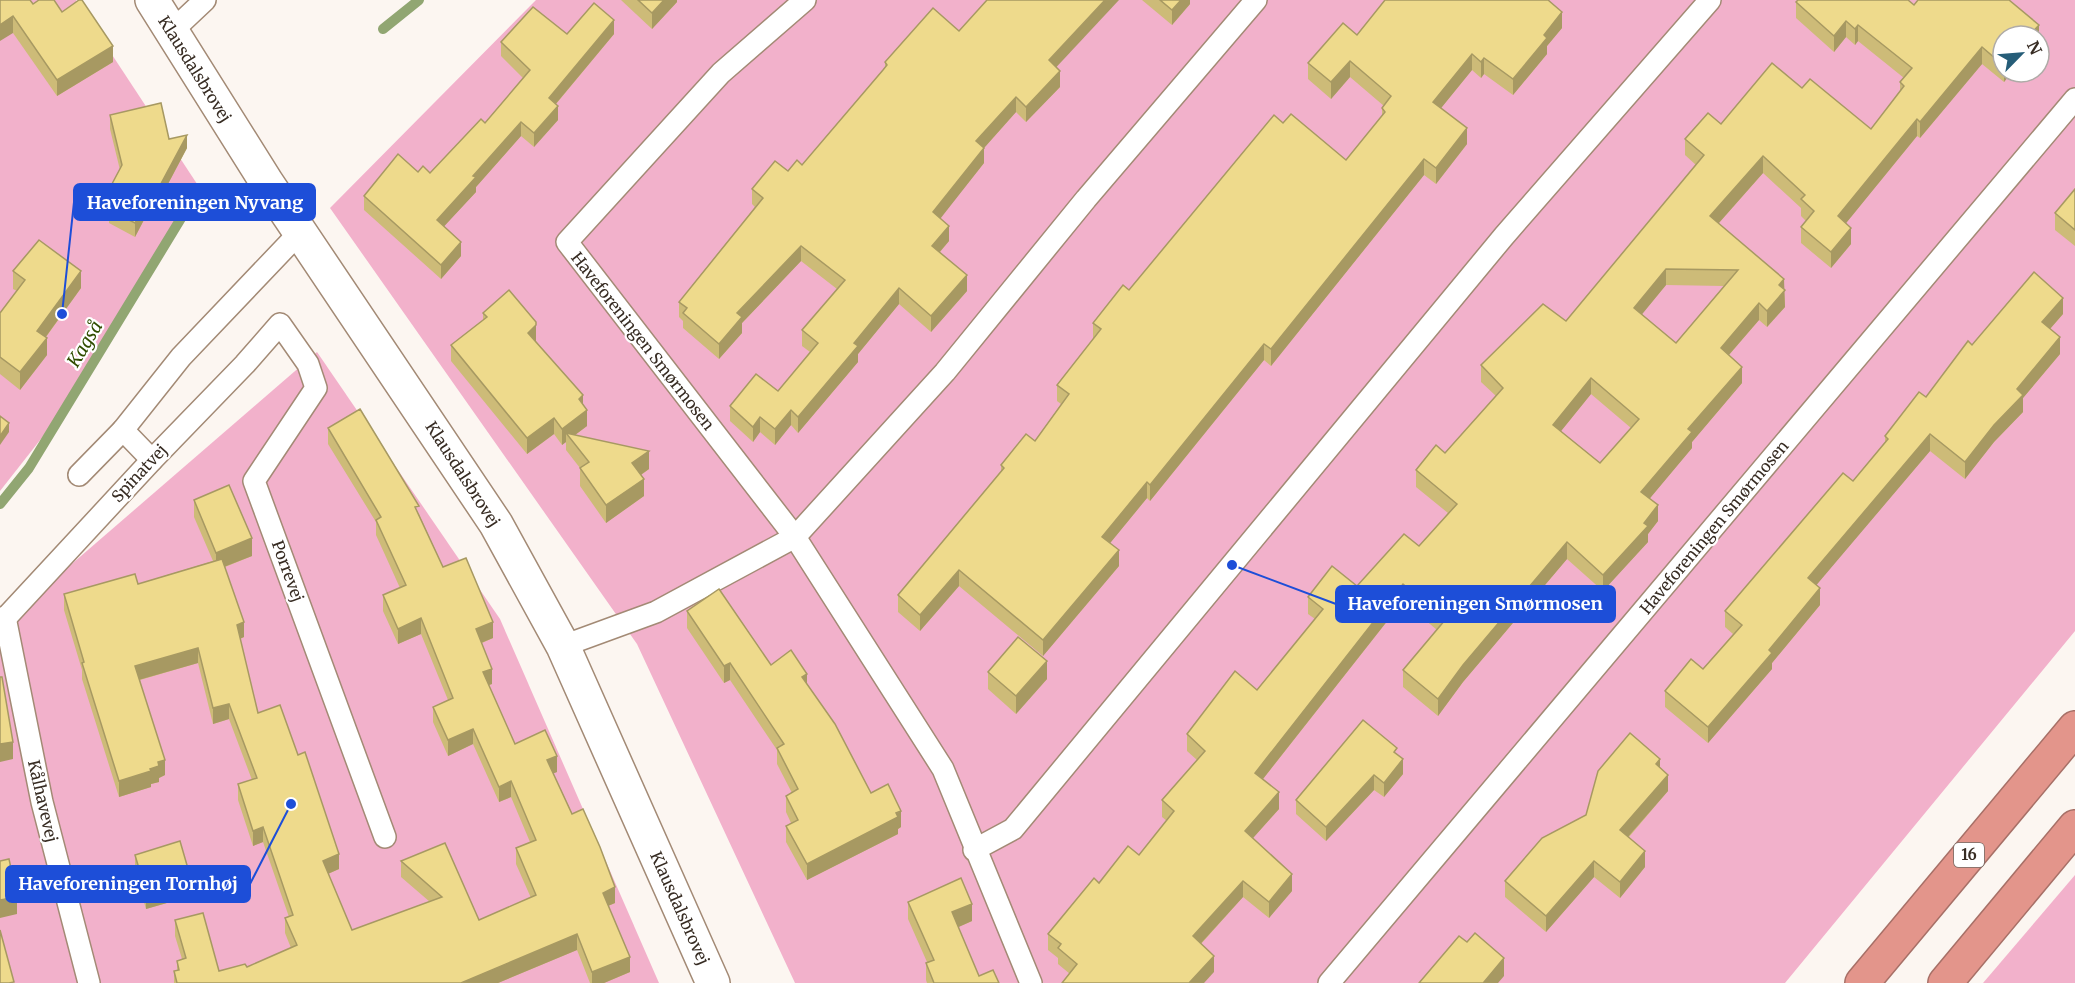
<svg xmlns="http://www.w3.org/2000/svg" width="2075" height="983" viewBox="0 0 2075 983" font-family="Merriweather,serif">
<rect width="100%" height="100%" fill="#fcf6f1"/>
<g fill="#f2b1cb" fill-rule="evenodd">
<polygon points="0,0 76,0 203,193 44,435 0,491"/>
<path d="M536 0H2075V631L1785 983H795L637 644 330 208ZM2003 36H2039V72H2003Z"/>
<polygon points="317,352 500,619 659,983 0,983 0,626"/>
<polygon points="2075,875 2075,983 1983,983"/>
</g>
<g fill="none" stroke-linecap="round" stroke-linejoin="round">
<g stroke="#91a672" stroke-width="10">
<polyline points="383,29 419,0"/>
<polyline points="0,504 29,468 194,197"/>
</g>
<defs>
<g id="service">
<polyline points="805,0 721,73 567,242 795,537 943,769 1031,983"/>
<polyline points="171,32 205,0"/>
<polyline points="123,430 152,460"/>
<polyline points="79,475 123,430 181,357 301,231"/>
<polyline points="5,617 42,802 89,983"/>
<polyline points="0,624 152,460 245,364 280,324 308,364 316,388 254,481 385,837"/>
<polyline points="563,646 656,612 795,537 945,372 1086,199 1256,0"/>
<polyline points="974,850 1013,829 1504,236 1710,0"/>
<polyline points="1329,983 2075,99"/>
</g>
<polyline id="tertiary" points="152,0 267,183 496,524 563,646 713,983"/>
<g id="motorway">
<polyline points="1862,983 2075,728"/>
<polyline points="1945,983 2075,827"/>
</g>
</defs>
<use href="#service" stroke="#a38a75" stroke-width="24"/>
<use href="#tertiary" stroke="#a38a75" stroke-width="36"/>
<use href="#motorway" stroke="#a77067" stroke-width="36"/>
<use href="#service" stroke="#fff" stroke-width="21"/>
<use href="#tertiary" stroke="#fff" stroke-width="33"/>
<use href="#motorway" stroke="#e3958b" stroke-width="33"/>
</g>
<g fill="#cdbb78" fill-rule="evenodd">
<polygon points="0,0 33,4 62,12 113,62 57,96 13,33"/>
<polygon points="621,0 677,0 677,2 652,29"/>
<polygon points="1142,0 1190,0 1190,4 1172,25"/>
<path d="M1796 2 1914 5 2039 36H2003V72H2012L2004 82 1982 64 1920 138 1917 136 1846 223 1851 244 1831 268 1801 243V227L1806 221 1801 216V208L1763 173 1718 224 1784 289 1785 307 1767 327 1759 320 1729 355 1742 383 1692 442V448L1649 499 1658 521 1648 534V542L1603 591 1567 559 1463 682 1438 716 1403 687V670L1437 630 1403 601 1263 779 1279 809 1253 838 1292 891 1269 918 1243 897 1201 944 1214 972 1070 974 1058 964V958L1048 950V934L1099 883 1139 855 1167 821 1162 817V800L1197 760 1187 751V734L1257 690 1315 619 1308 614V597L1357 586 1419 546 1448 513 1416 487V470L1445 453 1496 396 1481 382V365L1566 321 1696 165 1685 155V139L1802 88 1871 129 1900 91V82L1904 78 1858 41 1855 45 1846 37 1834 52 1796 18ZM1666 285 1724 286 1676 343 1642 314ZM1591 394 1631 428 1600 463 1561 431Z"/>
<polygon points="1562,28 1547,46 1547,54 1513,95 1484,74 1481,78 1472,70 1441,108 1467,144 1436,184 1424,175 1271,366 1264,360 1150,501 1147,498 1110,543 1119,566 1043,656 959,586 920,631 898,612 898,595 1001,471 1001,465 1035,441 1061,404 1057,401 1057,385 1093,339 1093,323 1129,290 1283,123 1346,160 1382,116 1382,108 1384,106 1350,77 1331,99 1308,79 1308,63 1357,35"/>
<polygon points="959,31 1056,67 1060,87 1026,122 1016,112 984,148 984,163 940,218 949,241 940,252 967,291 931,332 899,304 858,354 858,362 798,433 791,425 775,445 760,432 753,442 730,421 730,406 778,391 810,352 802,346 802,330 837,289 801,261 742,323 742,333 719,359 683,328 683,321 679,317 679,302 755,207 752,204 752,189 802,165 885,68 885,62"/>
<polygon points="567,34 614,34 556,104 558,120 534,147 521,136 476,187 476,192 444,226 461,256 441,279 364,210 364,196 418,172 430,173 485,123 523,78 501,56 501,42"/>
<polygon points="110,115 169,139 187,148 150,218 146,216 135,237 109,223 109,216 104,213 104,199 120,170 110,129"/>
<polygon points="2075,189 2075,246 2055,230 2055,213"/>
<polygon points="13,271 81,288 46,337 47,355 20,390 0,374 0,313 17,291 13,289"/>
<polygon points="483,313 536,341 583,404 587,426 575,435 649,469 641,475 644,496 606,523 580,486 580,468 566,450 566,442 562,445 554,434 527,454 451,361 451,345 483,320"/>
<polygon points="2063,314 2050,329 2060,354 2023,398 2023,412 1994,442 1965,479 1930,451 1816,585 1820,605 1772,663 1772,669 1708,743 1665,707 1665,691 1703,669 1733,634 1725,627 1725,611 1853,481 1885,442 1885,436 1926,397 1972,345"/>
<polygon points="328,428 419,514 443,567 493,638 482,643 492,684 489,685 515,744 557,772 553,773 615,903 608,906 630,972 604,983 590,983 577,950 498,983 174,983 174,971 177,970 177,961 182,959 175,936 175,920 219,971 247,967 291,948 285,933 285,918 289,917 263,842 253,846 238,800 238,784 252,780 229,719 213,724 198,663 140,680 165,775 159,778 159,782 151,784 151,787 119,797 82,679 82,670 64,610 64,594 138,584 213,561 194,517 194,500 252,556 225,567 244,637 240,639 258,713 298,755 339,869 328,874 352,930 430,902 401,877 401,861 479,920 531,898 516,864 516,848 530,842 511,797 499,802 473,744 448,756 433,722 433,707 448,700 421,634 398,644 383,611 383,595 400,588 376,535 376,522 328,444"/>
<polygon points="687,611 771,665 807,684 871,793 901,827 898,829 898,834 807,880 786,842 786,826 791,823 786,812 786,796 792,793 777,764 777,750 730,680 724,683 687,628"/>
<polygon points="988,672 1047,679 1016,714 988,689"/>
<polygon points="1397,755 1403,774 1384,797 1374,790 1326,841 1296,814 1296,800"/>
<polygon points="1660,768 1668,791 1629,837 1645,867 1620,898 1594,877 1546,932 1505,897 1505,881 1586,815"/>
<polygon points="135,855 191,896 146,909 135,872"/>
<polygon points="908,902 972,921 958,927 979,976 999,983 927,983 926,980 926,963 927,962 908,919"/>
</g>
<g fill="#a79962">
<polygon points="664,0 677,0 677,2 652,29 652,13"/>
<polygon points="1105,0 1119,0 1049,75 1049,60"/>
<polygon points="1181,0 1190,0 1190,4 1172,25 1172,10"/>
<polygon points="1562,12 1562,28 1547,46 1547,54 1513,95 1513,79 1544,35"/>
<polygon points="13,16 13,33 0,41 0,25"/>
<polygon points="614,20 614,34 549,112 549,98"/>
<polygon points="1846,21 1846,37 1834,52 1834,36"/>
<polygon points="1858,25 1858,41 1855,45 1855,29"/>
<polygon points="2039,25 2039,36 2029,36"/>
<polygon points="113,46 113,62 57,96 57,80"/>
<polygon points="1982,47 1982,64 1920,138 1920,122"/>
<polygon points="1472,54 1472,70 1433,118 1433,102"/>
<polygon points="1484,58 1484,74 1481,78 1481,62"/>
<polygon points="1350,61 1350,77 1331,99 1331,82"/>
<polygon points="1060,71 1060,87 1026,122 1026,107"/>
<polygon points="2004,72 2012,72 2004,82"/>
<polygon points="1016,97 1016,112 976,157 976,141"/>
<polygon points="558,106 558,120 534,147 534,133"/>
<polygon points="1917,119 1917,136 1838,233 1838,216"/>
<polygon points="521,122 521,136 476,187 476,192 437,234 437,220 473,176"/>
<polygon points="1467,128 1467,144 1436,184 1436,168"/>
<polygon points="187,135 187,148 150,218 150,204"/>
<polygon points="984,148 984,163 933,228 933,212"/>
<polygon points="1763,156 1763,173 1710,233 1710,216"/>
<polygon points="1424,159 1424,175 1271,366 1271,349"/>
<polygon points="146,202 146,216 135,237 135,223"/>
<polygon points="949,226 949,241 932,261 932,246"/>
<polygon points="1851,228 1851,244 1831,268 1831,252"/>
<polygon points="461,242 461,256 441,279 441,265"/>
<polygon points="801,246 801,261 742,323 742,333 719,359 719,344 737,313"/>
<polygon points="1666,269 1666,285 1634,324 1634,308"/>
<polygon points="81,271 81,288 37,349 37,331"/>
<polygon points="967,275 967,291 931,332 931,316"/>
<polygon points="1784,279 1785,307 1767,327 1767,311 1779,285"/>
<polygon points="899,288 899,304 858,354 858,362 798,433 798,417 854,343"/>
<polygon points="2063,298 2063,314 2042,338 2042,322"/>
<polygon points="1759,303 1759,320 1721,364 1721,348"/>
<polygon points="536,325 536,341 528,348 528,333"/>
<polygon points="2060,337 2060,354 2023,398 2023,412 1994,442 1965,479 1965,462 2017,389"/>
<polygon points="47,338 47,355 20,390 20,372"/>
<polygon points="1264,344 1264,360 1150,501 1150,485"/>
<polygon points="1742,367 1742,383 1692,442 1692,448 1641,509 1641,492 1688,429"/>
<polygon points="1591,378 1591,394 1553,441 1553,425"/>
<polygon points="583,395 583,411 579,399"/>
<polygon points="587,410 587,426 571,438 566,433 566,442 562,445 562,429"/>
<polygon points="791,410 791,425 775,445 775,429"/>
<polygon points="760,417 760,432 753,442 753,427"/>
<polygon points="554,418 554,434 527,454 527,438"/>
<polygon points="9,423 9,432 0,445 0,436"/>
<polygon points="1930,434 1930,451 1808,595 1808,578"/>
<polygon points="649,451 649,469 632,481 632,463"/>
<polygon points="644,479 644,496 606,523 606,505"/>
<polygon points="1147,482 1147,498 1102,553 1102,537"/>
<polygon points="1658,505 1658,521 1648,534 1648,542 1603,591 1603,575"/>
<polygon points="252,538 252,556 216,570 216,553"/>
<polygon points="1567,542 1567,559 1463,682 1438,716 1438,699 1463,665"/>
<polygon points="1119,550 1119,566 1043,656 1043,640"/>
<polygon points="959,570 959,586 920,631 920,615"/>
<polygon points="1403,584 1403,601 1255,789 1255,773"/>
<polygon points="1820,588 1820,605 1772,663 1772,669 1708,743 1708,727 1769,650"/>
<polygon points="421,618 421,634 398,644 398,629"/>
<polygon points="244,622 244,637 237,640 237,625"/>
<polygon points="493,622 493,638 476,645 476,629"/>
<polygon points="198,648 198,663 135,681 135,666"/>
<polygon points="1047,661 1047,679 1016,714 1016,696"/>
<polygon points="730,663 730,680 724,683 724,666"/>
<polygon points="492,669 492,684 483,687 483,672"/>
<polygon points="807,674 807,691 802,677"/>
<polygon points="229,704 229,719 213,724 213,708"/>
<polygon points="473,729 473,744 448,756 448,740"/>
<polygon points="13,742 13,759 0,762 0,744"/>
<polygon points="557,756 557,772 547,776 547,760"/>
<polygon points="1403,759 1403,774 1384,797 1384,783"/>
<polygon points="1660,759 1660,776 1656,764"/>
<polygon points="165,760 165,775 159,778 159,782 151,784 151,787 119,797 119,781 150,769 158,762"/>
<polygon points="1374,775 1374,790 1326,841 1326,827"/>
<polygon points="1668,775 1668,791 1620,846 1620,830"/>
<polygon points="511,781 511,797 499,802 499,787"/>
<polygon points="1279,792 1279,809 1245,847 1245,831"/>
<polygon points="901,811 901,827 898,829 898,834 807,880 807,864"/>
<polygon points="263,827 263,842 253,846 253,831"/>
<polygon points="1645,851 1645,867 1620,898 1620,882"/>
<polygon points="339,854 339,869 323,876 323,861"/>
<polygon points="1594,861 1594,877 1546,932 1546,916"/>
<polygon points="1292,874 1292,891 1269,918 1269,902"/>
<polygon points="191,879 191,896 146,909 146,892"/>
<polygon points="1243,881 1243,897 1193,952 1193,936"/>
<polygon points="615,887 615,903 603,908 603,893"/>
<polygon points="17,897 17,914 0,918 0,900"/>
<polygon points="972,904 972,921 952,930 952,912"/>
<polygon points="577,934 577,950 498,983 461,983"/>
<polygon points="1214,956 1214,972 1204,983 1189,983"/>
<polygon points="630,957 630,972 604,983 592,983 592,972"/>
<polygon points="1504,958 1504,976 1498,983 1484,983 1484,982"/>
</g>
<g fill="#eeda8c" stroke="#a79962" stroke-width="1.5" fill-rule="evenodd">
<polygon points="0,0 30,0 33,4 39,0 54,0 62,12 79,0 82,0 113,46 57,80 13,16 0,25"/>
<polygon points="638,0 664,0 652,13"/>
<polygon points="987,0 1105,0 1049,60 1060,71 1026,107 1016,97 976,141 984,148 933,212 949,226 932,246 967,275 931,316 899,288 854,343 858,346 798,417 791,410 775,429 760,417 753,427 730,406 756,374 778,391 818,343 802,330 845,280 801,246 737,313 742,317 719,344 683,313 687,308 679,302 763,198 752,189 775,161 788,171 797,160 802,165 883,70 887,65 885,62 933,8 959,31"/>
<polygon points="1160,0 1181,0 1172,10"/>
<polygon points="1385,0 1548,0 1562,12 1544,35 1547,38 1513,79 1484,58 1481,62 1472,54 1433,102 1467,128 1436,168 1424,159 1271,349 1264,344 1150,485 1147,482 1102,537 1119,550 1043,640 959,570 920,615 898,595 1004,468 1001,465 1026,434 1035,441 1069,394 1057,385 1101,329 1093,323 1123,285 1129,290 1274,115 1283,123 1291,114 1346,160 1385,112 1382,108 1391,96 1350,61 1331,82 1308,63 1343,23 1357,35"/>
<path d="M1798 0H1908L1914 5 1918 0H2009L2039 25 2029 36H2003V65L1982 47 1920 122 1917 119 1838 216 1851 228 1831 252 1801 227 1814 211 1801 199 1805 195 1763 156 1710 216 1784 279 1779 285 1785 290 1767 311 1759 303 1721 348 1742 367 1688 429 1692 432 1641 492 1658 505 1644 523 1648 526 1603 575 1567 542 1463 665 1438 699 1403 670 1445 620 1403 584 1255 773 1279 792 1245 831 1292 874 1269 902 1243 881 1193 936 1214 956 1189 983H1062L1077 964 1058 948 1061 944 1048 934 1094 878 1099 883 1128 846 1139 855 1174 811 1162 800 1205 751 1187 734 1235 671 1257 690 1323 609 1308 597 1332 566 1357 586 1404 534 1419 546 1457 504 1416 470 1436 445 1445 453 1503 388 1481 365 1543 304 1566 321 1704 155 1685 139 1708 113 1721 124 1772 63 1802 88 1810 79 1871 129 1904 86 1900 82 1912 68 1858 25 1855 29 1846 21 1834 36 1796 2ZM1666 269 1738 270 1676 343 1634 308ZM1591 378 1639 419 1600 463 1553 425Z"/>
<polygon points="594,3 614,20 549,98 558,106 534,133 521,122 473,176 476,177 437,220 461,242 441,265 364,196 398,154 418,172 423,166 430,173 481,119 485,123 530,70 501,42 533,7 567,34"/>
<polygon points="161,103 169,139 187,135 150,204 146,202 135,223 109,210 113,204 104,199 122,165 110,115"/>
<polygon points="2075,189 2075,230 2055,213"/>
<polygon points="39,240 81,271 37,331 47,338 20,372 0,357 0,313 25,280 13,271"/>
<polygon points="2034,272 2063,298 2042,322 2060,337 2017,389 2023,395 1994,425 1965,462 1930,434 1808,578 1820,588 1769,650 1772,653 1708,727 1665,691 1691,659 1703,669 1742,625 1725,611 1843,473 1853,481 1888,439 1885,436 1919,392 1926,397 1968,341 1972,345"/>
<polygon points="509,290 536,322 536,325 528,333 583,395 579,399 587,410 562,429 554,418 527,438 451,345 487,317 483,313"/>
<polygon points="360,409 419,506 415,507 443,567 466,558 493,622 476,629 492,669 483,672 515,744 545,730 557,756 547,760 572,814 583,809 600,847 615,887 603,893 630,957 592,972 577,934 461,983 177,983 174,971 179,970 177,961 186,958 175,920 203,913 219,971 245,964 247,967 297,945 285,918 293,915 263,827 253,831 238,784 257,778 229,704 213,708 198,648 135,666 165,760 158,762 159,766 150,769 151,771 119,781 82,663 84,662 64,594 135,574 138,584 222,559 244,622 237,625 258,713 280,705 298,755 305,752 339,854 323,861 352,930 442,897 401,861 445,843 479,920 536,895 516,848 536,840 511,781 499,787 473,729 448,740 433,707 453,698 421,618 398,629 383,595 406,585 376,520 381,517 328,428"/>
<polygon points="0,416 9,423 0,436"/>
<polygon points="566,433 649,451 632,463 644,479 606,505 580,468 589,462"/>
<polygon points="229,485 252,538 216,553 194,500"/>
<polygon points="719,589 771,665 791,650 807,674 802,677 835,724 871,793 888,784 901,811 896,813 898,817 807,864 786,826 798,820 786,796 798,789 777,748 784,744 730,663 724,666 687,611"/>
<polygon points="1018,637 1047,661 1016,696 988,672"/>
<polygon points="0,677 2,677 13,742 0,744"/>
<polygon points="1363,720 1397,748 1394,752 1403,759 1384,783 1374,775 1326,827 1296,800"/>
<polygon points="1630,733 1660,759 1656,764 1668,775 1620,830 1645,851 1620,882 1594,861 1546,916 1505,881 1542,838 1586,815 1598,771"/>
<polygon points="180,841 191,879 146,892 135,855"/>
<polygon points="9,859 17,897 0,900 0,861"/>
<polygon points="961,878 972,904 952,912 979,976 993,970 999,983 934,983 926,963 934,960 908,902"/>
<polygon points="0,930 14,982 9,983 0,983"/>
<polygon points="1475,933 1504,958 1484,982 1486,983 1419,983 1459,936 1467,942"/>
</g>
<g text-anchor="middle" stroke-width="4.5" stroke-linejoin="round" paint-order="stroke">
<rect fill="#fff" stroke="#736b65" stroke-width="1.5" x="1954" y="843" width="30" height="24" rx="4.5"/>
<g font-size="15" font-weight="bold" fill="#372c23">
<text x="1969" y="860">16</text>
</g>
<g font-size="16" fill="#372c23" stroke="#fff">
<text transform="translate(195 69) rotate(58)" y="6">Klausdalsbrovej</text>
<text transform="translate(643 341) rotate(52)" y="6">Haveforeningen Smørmosen</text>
<text transform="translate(139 473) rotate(-47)" y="6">Spinatvej</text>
<text transform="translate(463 474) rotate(57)" y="6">Klausdalsbrovej</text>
<text transform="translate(1714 527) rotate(-50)" y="6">Haveforeningen Smørmosen</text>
<text transform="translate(288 571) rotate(70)" y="6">Porrevej</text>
<text transform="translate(43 801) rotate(77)" y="6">Kålhavevej</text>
<text transform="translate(680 908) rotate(66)" y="6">Klausdalsbrovej</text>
</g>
<g font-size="18" font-style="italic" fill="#304d00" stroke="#fff">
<text transform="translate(85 344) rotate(-59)" y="6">Kagså</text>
</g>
</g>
<path fill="none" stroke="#1d4ed8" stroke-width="2" d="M62 314L74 202M1232 565L1336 604M291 804L250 884"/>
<g fill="#1d4ed8" stroke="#fff" stroke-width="2">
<circle cx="62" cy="314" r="6"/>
<circle cx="1232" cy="565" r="6"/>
<circle cx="291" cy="804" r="6"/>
</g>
<g fill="#1d4ed8" stroke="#1d4ed8" stroke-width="2">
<rect x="74" y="184" width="241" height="36" rx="6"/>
<rect x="1336" y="586" width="279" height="36" rx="6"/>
<rect x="6" y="866" width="244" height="36" rx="6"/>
</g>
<g font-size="18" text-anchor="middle" font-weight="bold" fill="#fff">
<text x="195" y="209">Haveforeningen Nyvang</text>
<text x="1475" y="610">Haveforeningen Smørmosen</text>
<text x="128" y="890">Haveforeningen Tornhøj</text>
</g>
<g transform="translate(2021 54) rotate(65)"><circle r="28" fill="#ffffff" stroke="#afaba7" stroke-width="1.5"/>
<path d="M0-4.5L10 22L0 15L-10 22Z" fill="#265d78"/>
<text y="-9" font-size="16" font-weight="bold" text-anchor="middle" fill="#372c23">N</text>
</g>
</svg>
